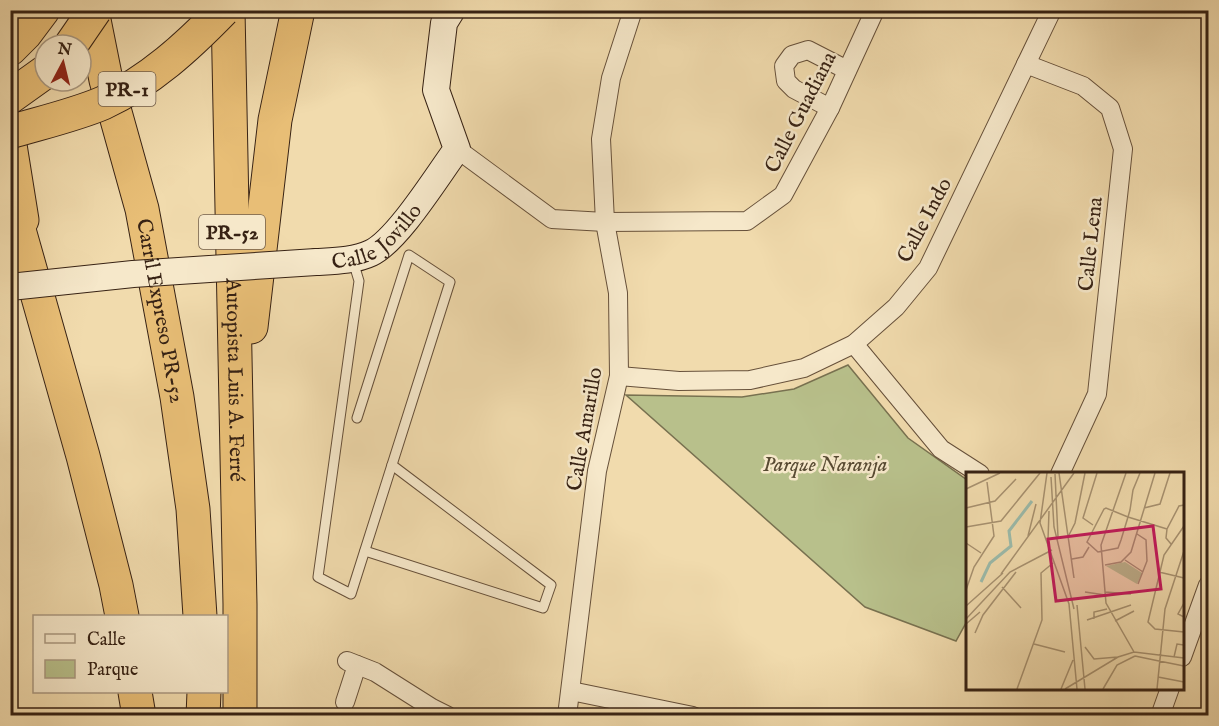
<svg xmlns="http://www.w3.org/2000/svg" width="1219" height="726" viewBox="0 0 1219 726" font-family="'IM FELL English',serif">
<rect width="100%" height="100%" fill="#f1dbad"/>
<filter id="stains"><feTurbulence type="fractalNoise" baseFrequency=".00333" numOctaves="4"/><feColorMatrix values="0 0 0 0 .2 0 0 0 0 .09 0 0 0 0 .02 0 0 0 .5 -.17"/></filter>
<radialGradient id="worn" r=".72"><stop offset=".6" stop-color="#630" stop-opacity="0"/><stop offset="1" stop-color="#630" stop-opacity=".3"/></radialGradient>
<polygon fill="#b8c08b" stroke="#787150" stroke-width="1.5" points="848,365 908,438 967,480 967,621 956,641 865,607 626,395 742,397 794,389"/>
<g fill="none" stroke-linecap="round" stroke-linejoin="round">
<defs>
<g id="lane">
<polyline points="353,261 359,281 318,577 351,594 450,282 409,255 357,418"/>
<polyline points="365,551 543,608 551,585 392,465"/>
</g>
<g id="street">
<polyline points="1026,64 1083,86 1110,108 1123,149 1097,394 1060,474"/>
<polyline points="830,108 794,89 786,81 784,66 792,55 808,50 847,70"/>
<polyline points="457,149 552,219 605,222 747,221 783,195 830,108 875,10"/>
<polyline points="854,344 941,449 980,474"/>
<polyline points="619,376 679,381 750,380 804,368 854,344 896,307 928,268 1052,10"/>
<polyline points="1182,657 1208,585"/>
<polyline points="347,661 375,672 432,708 448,716"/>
<polyline points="571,691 693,716"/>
<polyline points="345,702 357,665"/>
<polyline points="567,716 597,471 619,376 618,293 605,222 601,139 611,78 633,10"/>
<polyline points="1160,716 1170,688"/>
</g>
<g id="secondary">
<path id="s1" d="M316 262C334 261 354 261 371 253 398 240 437 176 457 149L436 90 444 23 452 10"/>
</g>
<g id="highway">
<path id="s2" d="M92 10 106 80 142 209 177 397 193 509 200 616"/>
<path id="s3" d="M228 10 240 604V716"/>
<polyline points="10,49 25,34 43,10"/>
<polyline points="10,97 45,72"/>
<polyline points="10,145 22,220"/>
<polyline points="10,198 83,456 116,585 122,616"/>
<polyline points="251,327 275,120 298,10"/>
<polyline points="135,692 139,716"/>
<polyline points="203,716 204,692"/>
</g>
</defs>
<use href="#lane" stroke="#66503a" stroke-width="11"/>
<use href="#street" stroke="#66503a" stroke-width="20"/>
<use href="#secondary" stroke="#372214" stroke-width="28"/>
<use href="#highway" stroke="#372214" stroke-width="35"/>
<use href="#lane" stroke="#f6e8ca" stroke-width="9"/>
<use href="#street" stroke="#f6e8ca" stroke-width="18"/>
<use href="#secondary" stroke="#f6e8ca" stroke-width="26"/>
<use href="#highway" stroke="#e8be76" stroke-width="33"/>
<defs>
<polyline id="secondary-bridge" points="10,287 133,274 316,262"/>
<g id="highway-bridge">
<polyline points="71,45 95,10"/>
<path d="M10 132C40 123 75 115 103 103 150 81 187 47 223 10"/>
</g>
</defs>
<use href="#secondary-bridge" stroke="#372214" stroke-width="28" stroke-linecap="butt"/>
<use href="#highway-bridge" stroke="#372214" stroke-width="35" stroke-linecap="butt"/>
<use href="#secondary-bridge" stroke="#f6e8ca" stroke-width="26"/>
<use href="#highway-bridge" stroke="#e8be76" stroke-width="33"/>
</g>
<g text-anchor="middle" stroke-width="5" stroke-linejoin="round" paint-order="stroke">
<g fill="#f6e8ca" stroke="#705d4b" stroke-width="1.5">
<rect x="98.5" y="72" width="57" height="34" rx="4.5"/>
<rect x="199" y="215" width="66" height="34" rx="4.5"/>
</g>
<g font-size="20" font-weight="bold" fill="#372214">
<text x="127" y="96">PR-1</text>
<text x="232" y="239">PR-52</text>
</g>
<g font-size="21" fill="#372214" stroke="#f6e8ca">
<text transform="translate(800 112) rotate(-63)" y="7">Calle Guadiana</text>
<text transform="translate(924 220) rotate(-62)" y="7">Calle Indo</text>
<text dy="7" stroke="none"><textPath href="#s1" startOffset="69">Calle Jovillo</textPath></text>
<text transform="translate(1090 244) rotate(-84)" y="7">Calle Lena</text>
<text dy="7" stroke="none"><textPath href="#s2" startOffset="309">Carril Expreso PR-52</textPath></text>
<text dy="7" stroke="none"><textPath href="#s3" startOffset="370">Autopista Luis A. Ferré</textPath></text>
<text transform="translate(584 429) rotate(-80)" y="7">Calle Amarillo</text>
</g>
<g font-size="21" font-style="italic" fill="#574a32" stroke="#f6e8ca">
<text x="825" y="471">Parque Naranja</text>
</g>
</g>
<g transform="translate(966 472)">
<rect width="218" height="218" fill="#f1dbad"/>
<path d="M159 90 176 101 171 112 140 94Z" fill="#b8c08b"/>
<path fill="none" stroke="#9bbbab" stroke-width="3" d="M15 110 24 91 45 74 43 59 66 29"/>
<path fill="none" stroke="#a79170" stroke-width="1.5" d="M81 1 74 51 103 132 111 217M93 1 108 106M160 1 135 73 140 131 168 180M174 1 167 18 164 38 162 45 155 68 152 76 132 80 121 70 138 37 140 36 162 45 201 57M89 2 92 65M85 5 88 55 108 137M0 17 34 1M0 36 29 29 50 7M178 36 194 32 204 1M127 53 117 46 131 1M218 54 198 83 182 150 189 157 218 160M0 55 35 49 74 1M171 62 180 68 181 89 172 112M62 64 70 32M102 65 109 51 119 1M82 68 83 39M0 71 15 81M205 72 200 66 201 57 213 34 218 33M106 87 117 85 123 75M159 88 177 100M139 93 155 90 165 80 189 1M193 100 218 106M35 102 108 1M36 115 55 136M0 118 8 95 28 64 21 10M119 120 139 123M139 120 165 122M218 131 212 142 218 145M111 133 119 217M0 134 37 101M0 147 44 100 86 78M128 147V140L141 137M121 148 165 133M149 149 168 139M0 152 14 140M9 161 17 143 50 100M68 172 99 180M119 175 128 187 152 185M169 184 193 189M208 185 211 172 218 173M193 189 218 194M192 205 218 210M51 217 76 148 75 101 87 91M95 217 107 188M99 217 152 185 168 180 218 186M137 217 151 193 169 184M191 217 199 137 218 79"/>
<path fill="#c2185b" fill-opacity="0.15" stroke="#c2185b" stroke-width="3" d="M187 54 195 117 90 129 82 67Z"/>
<rect width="218" height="218" fill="none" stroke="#372214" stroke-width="3"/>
</g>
<rect width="1219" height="726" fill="none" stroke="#f1dbad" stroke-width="36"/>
<rect x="12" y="12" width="1195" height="702" fill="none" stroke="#372214" stroke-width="3"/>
<rect x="18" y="18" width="1183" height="690" fill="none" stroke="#372214" stroke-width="1.5"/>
<rect x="33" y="615" width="195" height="78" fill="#f6e8ca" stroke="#aa9981" stroke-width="1.5"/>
<rect x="45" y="634" width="30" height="9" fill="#f6e8ca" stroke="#aa9981" stroke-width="1.5"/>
<text x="87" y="645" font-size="18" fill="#372214">Calle</text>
<rect x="45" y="660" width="30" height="18" fill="#b8c08b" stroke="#aa9981" stroke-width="1.5"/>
<text x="87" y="675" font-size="18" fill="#372214">Parque</text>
<g transform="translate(63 63) rotate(7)"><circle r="28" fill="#f6e8ca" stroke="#aa9981" stroke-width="1.5"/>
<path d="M0-4.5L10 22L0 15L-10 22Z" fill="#8f2418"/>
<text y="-9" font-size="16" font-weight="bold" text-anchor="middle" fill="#372214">N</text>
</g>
<rect width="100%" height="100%" filter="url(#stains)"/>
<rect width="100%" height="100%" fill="url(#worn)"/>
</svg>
